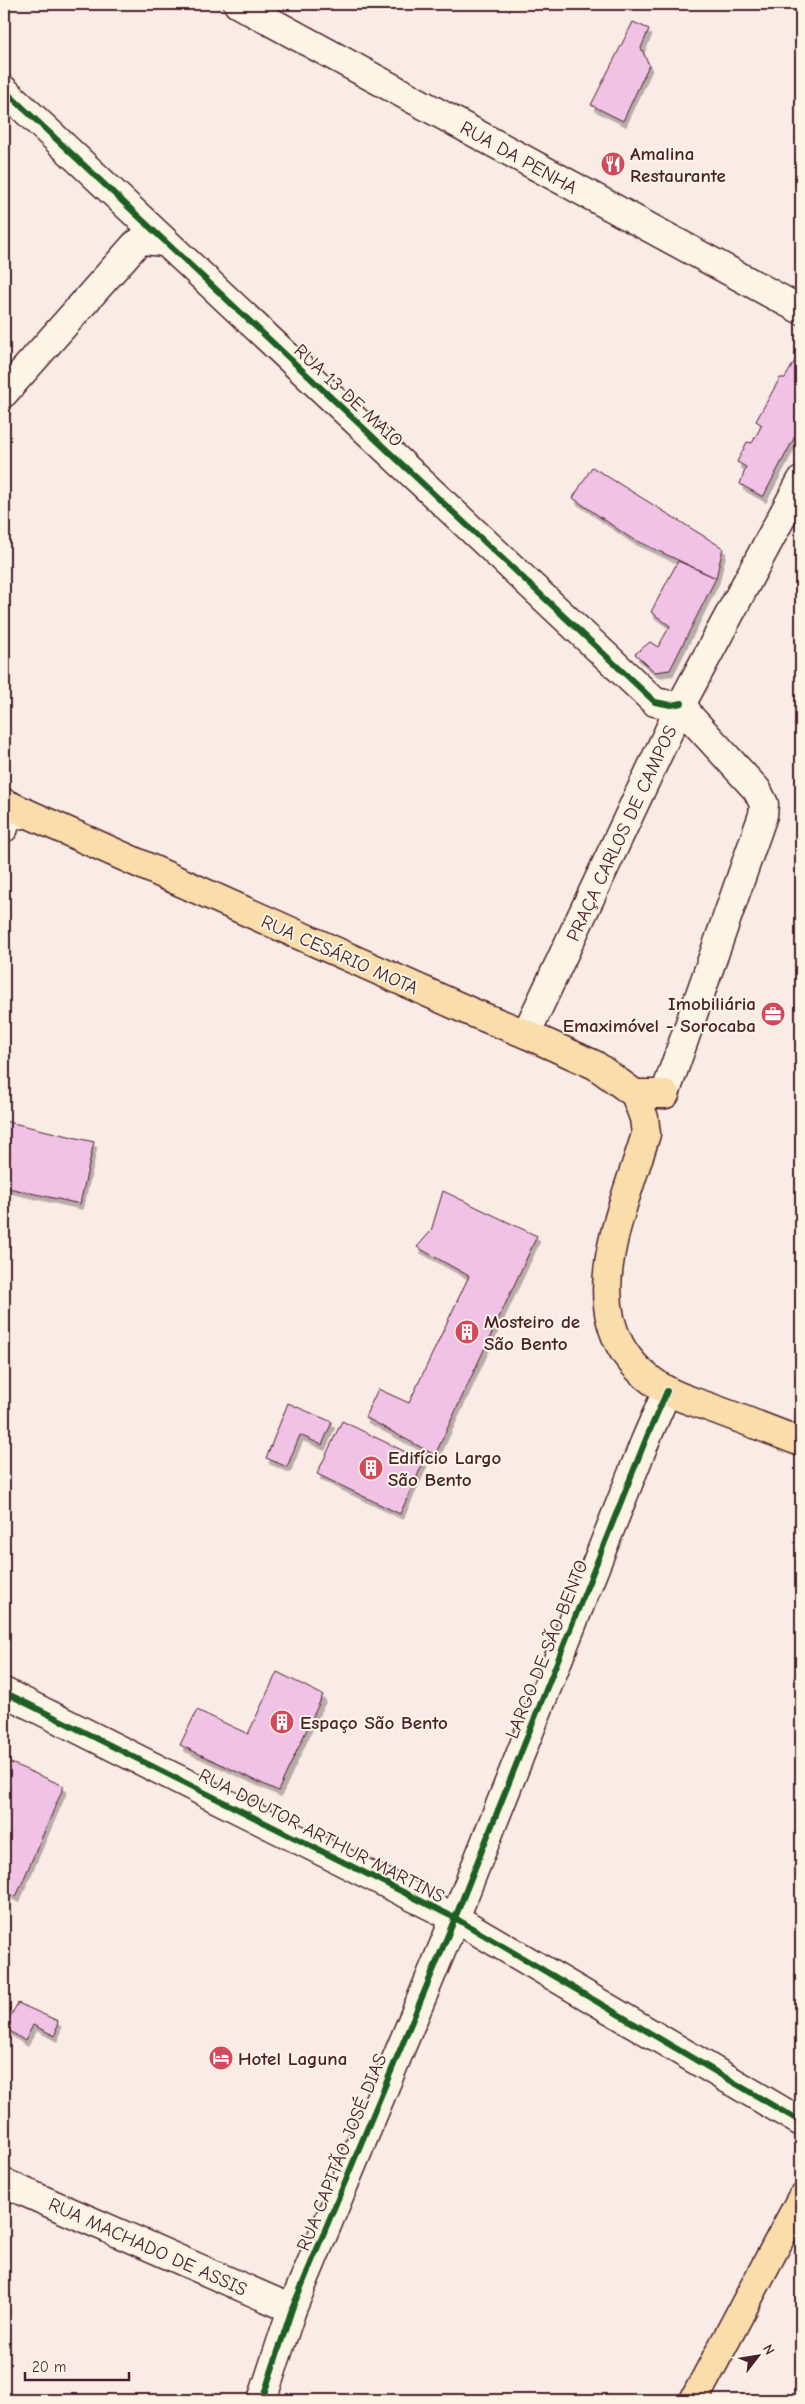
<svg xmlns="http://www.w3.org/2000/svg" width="805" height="2404" viewBox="0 0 805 2404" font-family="'Comic Neue',sans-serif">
<defs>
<filter id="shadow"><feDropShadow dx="3" dy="5.5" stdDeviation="0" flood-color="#0004"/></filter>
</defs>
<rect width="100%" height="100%" fill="#f9ebe5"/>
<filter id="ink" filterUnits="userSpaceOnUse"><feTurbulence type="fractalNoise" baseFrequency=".02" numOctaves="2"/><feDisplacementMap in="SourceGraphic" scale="10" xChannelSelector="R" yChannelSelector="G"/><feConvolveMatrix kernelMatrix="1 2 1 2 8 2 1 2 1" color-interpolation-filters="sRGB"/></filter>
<g filter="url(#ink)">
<g fill="#efc2e6" stroke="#4a1f2b" filter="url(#shadow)">
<polygon points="633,22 649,29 641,48 649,65 623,121 591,105"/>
<polygon points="801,350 801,425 763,497 740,484 746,467 737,462 747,442 752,443 762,425 756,421 780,378 785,378"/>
<polygon points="592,467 723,548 716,578 629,537 573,498"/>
<polygon points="678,561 716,578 670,670 655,672 635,654 650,642 658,647 670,626 651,612"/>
<polygon points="4,1121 94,1142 80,1204 4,1187"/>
<polygon points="443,1191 537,1236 435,1455 365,1417 378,1389 409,1403 469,1276 417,1247 431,1231"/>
<polygon points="288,1403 332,1422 322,1445 300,1435 287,1467 266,1458"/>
<polygon points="342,1421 424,1461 400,1514 317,1474"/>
<polygon points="277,1672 323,1695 278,1791 180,1745 197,1710 248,1734"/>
<polygon points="4,1760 64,1786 16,1897 4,1891"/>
<polygon points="18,2003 58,2021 55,2036 33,2025 25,2041 4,2027"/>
</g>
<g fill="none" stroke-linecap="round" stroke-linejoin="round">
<defs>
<g id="minor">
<polyline points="238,4 801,310"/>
<polyline points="4,90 655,702 671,705 682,703"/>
<polyline points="4,393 135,245 143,240 164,242"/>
<path d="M4 828C6 816 15 814 26 814"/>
<polyline points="526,1034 682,703 801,481"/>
<polyline points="665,1094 763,815 764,804 757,790 690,717 682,703"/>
<polyline points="4,1692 455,1918 801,2122"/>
<polyline points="4,2183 292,2309"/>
<polyline points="262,2400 292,2309 455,1918 646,1439 667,1391"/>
</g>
<g id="major">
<path d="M4 803 471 1012 526 1034 595 1065 635 1094 644 1118 646 1134C620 1220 564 1331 666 1390 679 1398 695 1402 709 1407 739 1418 770 1430 801 1442"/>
<polyline points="635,1094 665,1094"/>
<polyline points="694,2400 801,2199"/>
</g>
</defs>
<use href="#minor" stroke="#4a1f2b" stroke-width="31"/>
<use href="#major" stroke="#4a1f2b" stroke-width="31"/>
<use href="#minor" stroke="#fcf5e5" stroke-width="28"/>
<use href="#major" stroke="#f9ddab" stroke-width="28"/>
<defs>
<g id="cycleway">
<polyline points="4,90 655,702 671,705 682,703"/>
<polyline points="4,1692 455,1918 801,2122"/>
<polyline points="262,2400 292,2309 455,1918 646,1439 667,1391"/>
</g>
</defs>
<use href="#cycleway" stroke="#fcf5e5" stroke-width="9"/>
<use href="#cycleway" stroke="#1b5e20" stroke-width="6"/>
</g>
</g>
<defs>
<symbol id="restaurant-disc" viewBox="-11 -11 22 22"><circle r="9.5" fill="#d1495b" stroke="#fcf5e5"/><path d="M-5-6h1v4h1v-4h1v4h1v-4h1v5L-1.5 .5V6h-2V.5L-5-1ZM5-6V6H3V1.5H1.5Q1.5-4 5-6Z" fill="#fff"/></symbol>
<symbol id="office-disc" viewBox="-11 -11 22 22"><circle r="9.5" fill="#d1495b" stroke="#fcf5e5"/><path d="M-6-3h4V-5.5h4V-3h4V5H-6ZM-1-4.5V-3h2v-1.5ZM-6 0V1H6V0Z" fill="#fff"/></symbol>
<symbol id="building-disc" viewBox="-11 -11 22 22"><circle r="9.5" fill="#d1495b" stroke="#fcf5e5"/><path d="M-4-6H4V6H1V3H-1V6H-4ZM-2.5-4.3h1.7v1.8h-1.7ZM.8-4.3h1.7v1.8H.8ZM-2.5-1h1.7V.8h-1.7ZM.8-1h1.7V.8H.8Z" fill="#fff"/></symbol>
<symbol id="hotel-disc" viewBox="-11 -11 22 22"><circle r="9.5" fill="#d1495b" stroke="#fcf5e5"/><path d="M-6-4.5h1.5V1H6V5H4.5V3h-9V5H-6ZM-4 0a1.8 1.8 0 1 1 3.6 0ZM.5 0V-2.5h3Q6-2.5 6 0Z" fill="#fff"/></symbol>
</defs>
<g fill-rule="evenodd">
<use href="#restaurant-disc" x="599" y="150" width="28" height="28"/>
<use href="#office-disc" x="759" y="1000" width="28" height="28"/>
<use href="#building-disc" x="453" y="1318" width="28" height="28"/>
<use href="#building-disc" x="357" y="1454" width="28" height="28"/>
<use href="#building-disc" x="268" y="1708" width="28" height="28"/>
<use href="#hotel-disc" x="207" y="2044" width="28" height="28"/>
</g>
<g text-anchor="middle" stroke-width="4" stroke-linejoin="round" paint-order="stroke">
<g font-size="19" font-weight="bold" fill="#4a1f2b" stroke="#fcf5e5" text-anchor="start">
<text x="630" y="160">Amalina<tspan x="630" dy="22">Restaurante</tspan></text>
<text x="756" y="1010" text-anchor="end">Imobiliária<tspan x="756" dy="22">Emaximóvel - Sorocaba</tspan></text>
<text x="484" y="1328">Mosteiro de<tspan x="484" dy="22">São Bento</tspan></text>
<text x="388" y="1464">Edifício Largo<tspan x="388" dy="22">São Bento</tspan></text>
<text x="300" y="1729">Espaço São Bento</text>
<text x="238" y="2065">Hotel Laguna</text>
</g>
<g font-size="19" fill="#4a1f2b" stroke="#fcf5e5">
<text transform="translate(519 157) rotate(29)" y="7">RUA DA PENHA</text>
<text transform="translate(349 395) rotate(43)" y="7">RUA 13 DE MAIO</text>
<text transform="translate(621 833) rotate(-65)" y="7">PRAÇA CARLOS DE CAMPOS</text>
<text transform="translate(340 954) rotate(24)" y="7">RUA CESÁRIO MOTA</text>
<text transform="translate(546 1649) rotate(-68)" y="7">LARGO DE SÃO BENTO</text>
<text transform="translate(322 1835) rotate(27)" y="7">RUA DOUTOR ARTHUR MARTINS</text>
<text transform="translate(341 2152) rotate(-68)" y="7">RUA CAPITÃO JOSÉ DIAS</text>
<text transform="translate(148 2246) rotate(24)" y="7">RUA MACHADO DE ASSIS</text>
</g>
</g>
<rect width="805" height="2404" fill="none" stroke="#fcf5e5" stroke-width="20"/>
<rect x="10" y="10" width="785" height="2384" fill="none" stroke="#4a1f2b" stroke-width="2" filter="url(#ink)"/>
<g transform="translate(758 2356) rotate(59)" stroke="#fcf5e5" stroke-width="4" paint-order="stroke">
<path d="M0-4L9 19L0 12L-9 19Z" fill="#4a1f2b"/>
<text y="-8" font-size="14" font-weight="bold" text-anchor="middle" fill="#4a1f2b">N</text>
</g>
<path d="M25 2372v8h104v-8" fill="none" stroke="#4a1f2b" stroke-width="2.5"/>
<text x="32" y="2372" font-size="15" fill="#4a1f2b" stroke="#fcf5e5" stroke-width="4" paint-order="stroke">20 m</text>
</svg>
